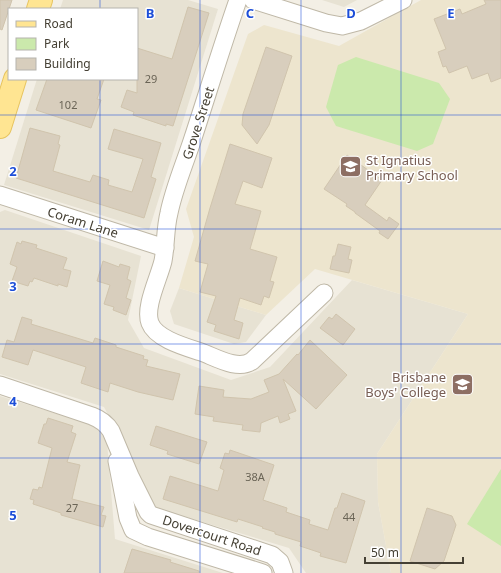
<svg xmlns="http://www.w3.org/2000/svg" width="501" height="573" viewBox="0 0 501 573" font-family="'Noto Sans',sans-serif">
<rect width="100%" height="100%" fill="#f3efe5"/>
<g fill="#e7e2d3">
<polygon points="63,0 188,0 218,9 149,230 4,185 37,79 137,79 137,9 60,9"/>
<polygon points="322,0 357,0 344,7"/>
<polygon points="5,210 141,256 128,320 144,348 231,380 270,367 352,280 468,314 377,454 378,502 391,573 306,573 289,548 156,508 104,407 0,374 0,212"/>
<polygon points="179,288 266,315 246,342 234,344 174,324 170,311"/>
<polygon points="0,396 96,426 107,442 115,539 223,573 0,573"/>
</g>
<polygon fill="#ede5ce" points="421,0 501,0 501,573 391,573 378,502 377,454 468,314 315,269 266,315 179,288 194,237 186,209 248,34 264,25 339,46"/>
<g fill="#cbe9ac">
<polygon points="356,57 439,83 450,99 433,144 417,151 336,126 326,107 338,65"/>
<polygon points="501,469 501,546 467,524"/>
</g>
<g fill="#d8cebd" stroke="#d0c4ad">
<polygon points="0,0 12,0 2,30 0,29"/>
<polygon points="484,0 501,0 501,78 491,82 488,73 472,79 467,66 449,73 446,66 443,67 438,52 446,49 434,19 460,9 462,14 486,4"/>
<polygon points="188,7 209,13 173,126 166,124 166,126 133,115 134,112 121,107 127,90 137,93 137,48 172,59"/>
<polygon points="266,47 292,56 269,125 257,144 242,125 243,114"/>
<polygon points="47,79 104,79 97,99 101,100 91,128 36,110"/>
<polygon points="30,128 60,136 58,144 60,145 53,171 90,182 93,175 109,180 108,185 132,192 143,159 108,149 114,129 161,143 151,177 156,179 144,218 16,178"/>
<polygon points="230,144 272,158 262,188 243,181 235,204 261,211 250,249 277,257 270,281 274,282 269,298 264,296 261,305 240,298 234,320 243,323 239,339 214,331 216,325 207,322 216,296 200,292 208,264 195,261 210,208"/>
<polygon points="347,155 382,180 365,205 387,221 389,217 399,224 388,239 379,233 380,231 355,213 355,212 346,206 347,204 324,189"/>
<polygon points="22,241 37,245 36,248 67,258 63,269 71,271 67,287 58,284 58,286 34,278 32,282 30,281 28,286 12,281 17,267 10,264 17,242 21,244"/>
<polygon points="338,244 351,247 348,259 352,260 349,273 330,269 333,256 335,256"/>
<polygon points="103,261 119,267 120,264 130,267 127,279 131,281 126,298 131,300 126,315 113,310 114,307 104,304 110,285 97,281"/>
<polygon points="336,314 355,329 343,345 320,328 329,317 332,319"/>
<polygon points="22,317 32,320 31,324 93,343 95,338 116,345 116,347 144,356 143,359 148,360 146,366 180,374 173,400 138,392 110,383 108,392 81,383 86,367 33,350 28,365 2,357 7,340 14,342"/>
<polygon points="310,340 347,375 316,409 283,379 296,411 288,414 290,419 280,423 278,416 261,423 260,432 242,430 243,425 213,421 214,417 195,414 199,386 224,390 223,397 251,399 269,392 264,380 279,374 297,354 298,355"/>
<polygon points="48,418 73,426 71,432 76,434 67,462 80,465 72,499 104,507 101,515 106,516 103,527 61,515 61,513 33,504 34,500 30,499 33,489 38,490 39,487 42,488 52,448 38,443 44,424 46,424"/>
<polygon points="156,426 207,442 199,464 167,454 168,451 150,445"/>
<polygon points="230,450 274,465 263,500 287,508 286,512 310,520 309,524 328,530 335,508 337,508 342,493 365,501 346,563 320,556 321,553 300,546 301,542 275,534 275,532 262,528 263,527 238,519 237,522 163,499 170,476 218,491 224,470 220,468 225,453 229,454"/>
<polygon points="427,508 452,516 456,525 444,561 435,569 410,561"/>
<polygon points="132,549 171,560 170,562 199,571 199,573 124,573"/>
</g>
<g fill="none" stroke-linecap="round" stroke-linejoin="round">
<defs>
<g id="minor">
<path d="M238 0C222 46 208 92 193 138 185 163 174 188 169 213 165 229 166 245 163 261 159 278 144 307 150 323 156 339 186 347 201 352 215 357 238 371 252 361L324 293"/>
<polyline points="253,0 326,23 342,26 361,21 403,0"/>
<polyline points="0,195 165,248"/>
<path d="M0 385 92 416C100 419 106 423 111 431L130 476 148 512 151 515 272 555 280 562 284 573"/>
<polyline points="117,461 128,518 133,530 148,537 263,573"/>
</g>
<g id="major">
<polyline points="38,9 41,0"/>
<polyline points="0,127 15,79"/>
</g>
</defs>
<use href="#minor" stroke="#bfb8a7" stroke-width="19"/>
<use href="#major" stroke="#e7c45f" stroke-width="24"/>
<use href="#minor" stroke="#fff" stroke-width="17"/>
<use href="#major" stroke="#ffe592" stroke-width="22"/>
</g>
<path fill="none" stroke="#1d4ed8" stroke-width="1" stroke-opacity="0.55" d="M100 0V9M200 0V573M301 0V573M401 0V573M100 79V573M0 115H501M0 229H501M0 344H501M0 458H501"/>
<defs>
<symbol id="school-square" viewBox="-11 -11 22 22"><rect x="-9" y="-9" width="18" height="18" rx="4" fill="#8d6e63" stroke="#fff"/><path d="M0-5L7-2L0 1L-7-2ZM-4 1L0 2.5L4 1V4Q0 6-4 4Z" fill="#fff"/></symbol>
</defs>
<g fill-rule="evenodd">
<use href="#school-square" x="338" y="154" width="25" height="25"/>
<use href="#school-square" x="450" y="372" width="25" height="25"/>
</g>
<g text-anchor="middle" stroke-width="3" stroke-linejoin="round" paint-order="stroke">
<g font-size="11" fill="#6a6456">
<text x="151" y="83">29</text>
<text x="68" y="109">102</text>
<text x="255" y="481">38A</text>
<text x="72" y="512">27</text>
<text x="349" y="521">44</text>
</g>
<g font-size="13" fill="#454034" stroke="#fff">
<text transform="translate(198 123) rotate(-72)" y="5">Grove Street</text>
<text transform="translate(83 222) rotate(18)" y="5">Coram Lane</text>
<text transform="translate(212 535) rotate(18)" y="5">Dovercourt Road</text>
</g>
<g font-size="13" fill="#785e54" stroke="#fff" text-anchor="start">
<text x="366" y="165">St Ignatius<tspan x="366" dy="15">Primary School</tspan></text>
<text x="446" y="382" text-anchor="end">Brisbane<tspan x="446" dy="15">Boys' College</tspan></text>
</g>
</g>
<g font-size="13" text-anchor="middle" font-weight="bold" fill="#1d4ed8" stroke="#fff" stroke-width="3" stroke-linejoin="round" paint-order="stroke">
<text x="150" y="18">B</text>
<text x="250" y="18">C</text>
<text x="351" y="18">D</text>
<text x="451" y="18">E</text>
<text x="13" y="176">2</text>
<text x="13" y="291">3</text>
<text x="13" y="406">4</text>
<text x="13" y="520">5</text>
</g>
<rect x="8" y="8" width="130" height="72" fill="#ffffff" stroke="#b5b3ae"/>
<rect x="16" y="21" width="20" height="6" fill="#ffe592" stroke="#b5b3ae"/>
<text x="44" y="28" font-size="12" fill="#454034">Road</text>
<rect x="16" y="38" width="20" height="12" fill="#cbe9ac" stroke="#b5b3ae"/>
<text x="44" y="48" font-size="12" fill="#454034">Park</text>
<rect x="16" y="58" width="20" height="12" fill="#d8cebd" stroke="#b5b3ae"/>
<text x="44" y="68" font-size="12" fill="#454034">Building</text>
<path d="M365 557v6h98v-6" fill="none" stroke="#454034" stroke-width="2"/>
<text x="371" y="557" font-size="12" fill="#454034" stroke="#ffffff" stroke-width="3" paint-order="stroke">50 m</text>
</svg>
